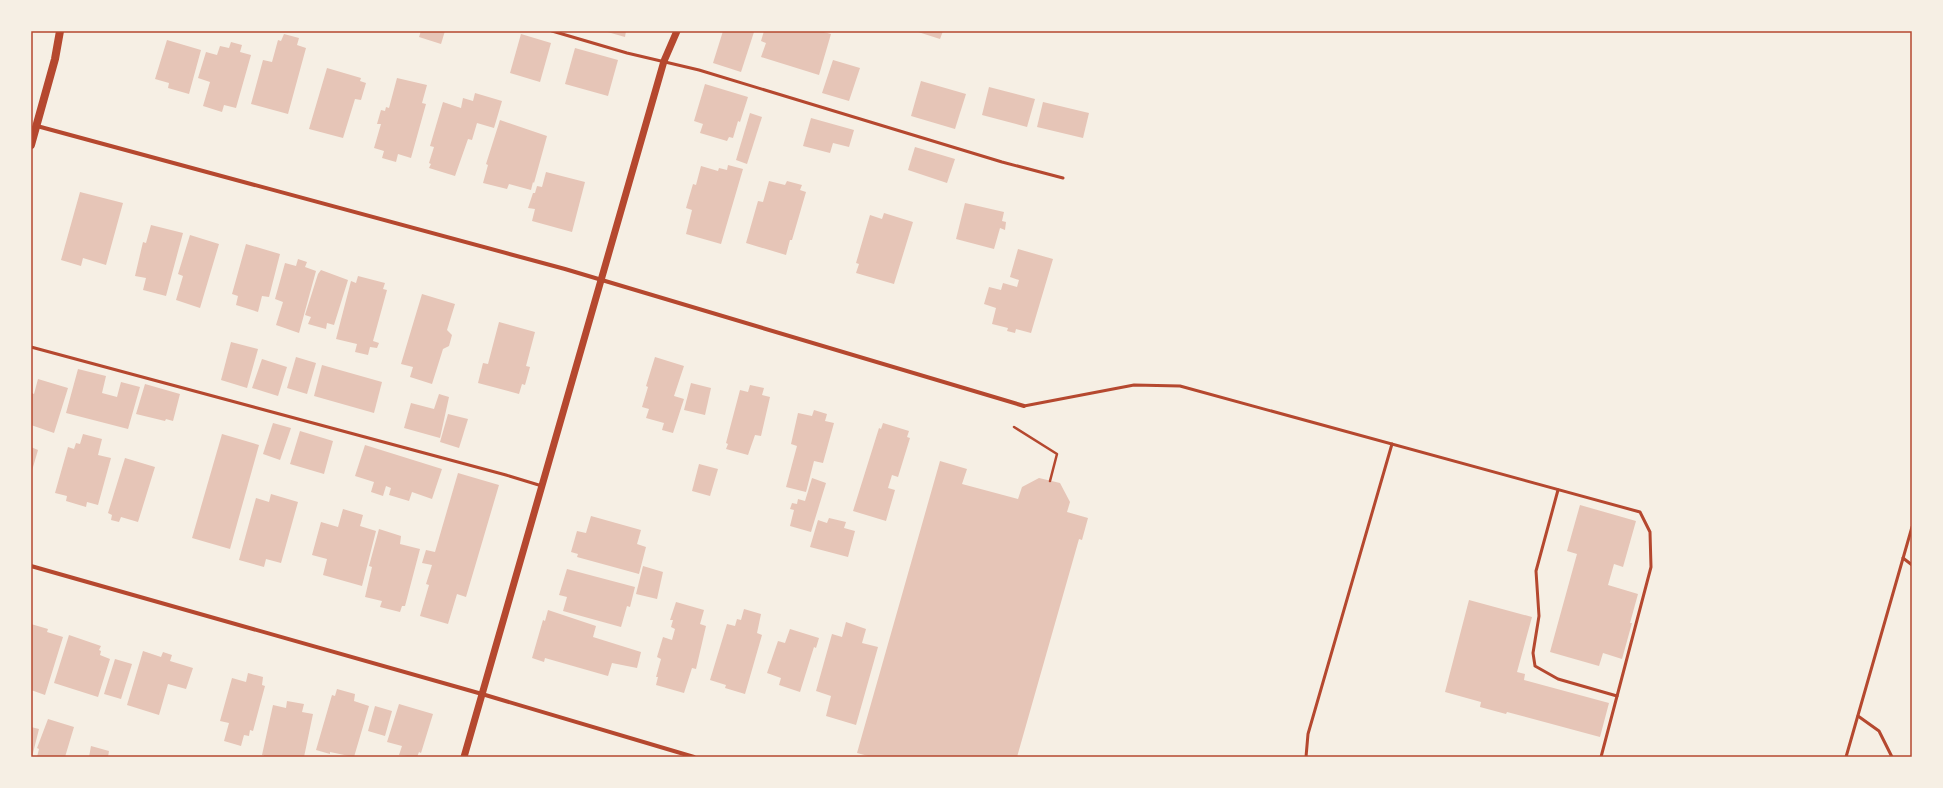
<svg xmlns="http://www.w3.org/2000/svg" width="1943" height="788" viewBox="0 0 1943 788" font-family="Karla,sans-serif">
<rect width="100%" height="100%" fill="#f6efe4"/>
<g fill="#e6c5b7">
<polygon points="421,31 445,31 441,44 419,37"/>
<polygon points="604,31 626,31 625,37"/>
<polygon points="723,31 754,32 741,72 713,63"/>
<polygon points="764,31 820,31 831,34 819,75 761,57 766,43 761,41"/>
<polygon points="915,31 943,31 940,39"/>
<polygon points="284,34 299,38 297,45 306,48 288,114 251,104 263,60 272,62 278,40 281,41"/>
<polygon points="521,34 551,43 540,82 510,73"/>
<polygon points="167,40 201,50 189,94 168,88 169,83 155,79"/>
<polygon points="231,42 242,45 240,52 251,55 236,108 224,105 222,112 203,106 210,82 198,78 206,52 217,55 220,46 229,48"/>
<polygon points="575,48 618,60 608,96 565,84"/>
<polygon points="833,60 860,68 849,101 822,93"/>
<polygon points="327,68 361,78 360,81 366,83 361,100 355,99 343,138 309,129"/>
<polygon points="397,78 427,85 422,103 426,104 411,158 398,154 396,162 382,158 384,151 374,148 381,124 377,124 381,110 385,111 386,107 389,108"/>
<polygon points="921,81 966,94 955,129 911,116"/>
<polygon points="705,84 748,97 740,122 738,121 733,138 729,137 727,141 700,133 703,124 694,121"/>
<polygon points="989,87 1035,99 1027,127 982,115"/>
<polygon points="475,93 502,101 494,128 477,123 472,140 468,139 455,176 429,168 431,164 429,163 434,147 430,146 443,102 461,108 463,98 473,101"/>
<polygon points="1043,102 1089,113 1083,138 1037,127"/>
<polygon points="750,113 762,117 747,164 736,160"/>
<polygon points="811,118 854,130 849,147 833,143 830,153 803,146"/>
<polygon points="500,120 547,136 534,183 533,182 531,190 509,184 507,189 483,183 488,165 486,164"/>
<polygon points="915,147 955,159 947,183 908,170"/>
<polygon points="728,165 743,169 721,244 686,234 692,210 686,208 693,184 696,185 701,166 718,171 719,168 727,170"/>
<polygon points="546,172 585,182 572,232 532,221 535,209 528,208 533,193 535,193 537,186 542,187"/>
<polygon points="769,181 785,185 787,181 802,185 800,190 806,192 792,240 790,240 786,255 746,243 758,201 763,202"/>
<polygon points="80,192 123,203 106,265 83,258 81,266 61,260"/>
<polygon points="965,203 1004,212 1002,221 1006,222 1005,230 1000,228 994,249 956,239"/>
<polygon points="884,213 913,222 894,284 856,273 859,264 856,263 870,215 882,219"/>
<polygon points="151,225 183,233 166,296 143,290 146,278 135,276 143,242 146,243"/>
<polygon points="190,235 219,244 200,308 176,300 183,276 178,274"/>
<polygon points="246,244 280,254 269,297 262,296 258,312 236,305 238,296 232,294"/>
<polygon points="1018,249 1053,259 1031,333 1016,329 1015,333 1007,331 1008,328 992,324 996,308 984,304 989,287 1001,290 1003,283 1017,287 1019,280 1010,277"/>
<polygon points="298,259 307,262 305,267 316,271 299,333 276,325 283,302 275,299 285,263 296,266"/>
<polygon points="321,270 348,280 334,325 327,323 326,329 308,324 311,317 305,315 318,274"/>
<polygon points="358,276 385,283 383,289 387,290 373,341 379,343 377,348 370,347 368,355 355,352 357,344 336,339 351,281 356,283"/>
<polygon points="422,294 455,304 447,330 452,335 449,346 443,349 432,384 410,377 413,367 401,364"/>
<polygon points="499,322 535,332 526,366 530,367 525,385 522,384 519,394 478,383 483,363 488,364"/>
<polygon points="231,342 258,349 247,388 221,380"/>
<polygon points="296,357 316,363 307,394 287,388"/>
<polygon points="655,357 684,366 674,396 684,399 673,433 662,430 664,423 646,418 649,409 642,407 648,387 646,386"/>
<polygon points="262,359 287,367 278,396 252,388"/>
<polygon points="322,365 382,382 374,413 314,396"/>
<polygon points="78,369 106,376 102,393 117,397 121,382 140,387 128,429 66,413"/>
<polygon points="38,379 68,388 54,433 31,425 31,396 32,393 34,394"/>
<polygon points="691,383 711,388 705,415 684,410"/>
<polygon points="145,384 180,394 173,421 166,419 165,421 136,414"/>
<polygon points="750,385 764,388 762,395 770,397 761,436 755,435 748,455 726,449 728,444 726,443 740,390 748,392"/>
<polygon points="439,394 449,397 440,438 404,428 411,403 434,409"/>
<polygon points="814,410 827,414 825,421 834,423 823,463 814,461 806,492 786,487 797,446 791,444 798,413 812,416"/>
<polygon points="448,414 468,419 459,448 440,442"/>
<polygon points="273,423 291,428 280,460 263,454"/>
<polygon points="883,423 909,431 907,437 910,438 898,477 892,475 888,488 895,490 886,521 853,511 879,428 881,429"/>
<polygon points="300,431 333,441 324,474 290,464"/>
<polygon points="83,434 102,439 98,455 111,458 98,505 87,502 86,507 66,501 67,496 55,493 68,447 74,449 76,443 80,444"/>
<polygon points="222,434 259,445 230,549 192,538"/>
<polygon points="365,445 442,469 432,499 412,492 409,501 389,495 391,488 386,486 383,496 371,492 374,482 355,476"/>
<polygon points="31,447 38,450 31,474"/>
<polygon points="125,458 155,467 138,522 121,517 119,522 111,520 112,515 108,513"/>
<polygon points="940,461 967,469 962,484 1018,499 1022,487 1039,478 1060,483 1070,502 1067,512 1088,518 1082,540 1079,539 1017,757 872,757 857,753"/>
<polygon points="699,464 718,469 710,496 692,491"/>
<polygon points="458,473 499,485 466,597 457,594 448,624 420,616 429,585 426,584 432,565 422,563 426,550 435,552"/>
<polygon points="812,478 826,483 811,532 790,526 794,510 790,509 792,503 797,504 798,499 805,501"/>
<polygon points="271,494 298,502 281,563 266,559 264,567 239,560 256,498 269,502"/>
<polygon points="1580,505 1636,521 1623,567 1614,564 1608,585 1638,594 1630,623 1632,623 1622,659 1603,653 1599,666 1550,652 1577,554 1567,551"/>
<polygon points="343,509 363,515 360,526 376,531 362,586 323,575 327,559 312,555 321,522 338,527"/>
<polygon points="591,516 641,530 637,544 646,547 639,574 577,557 578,554 571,552 577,531 586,533"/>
<polygon points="829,518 846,522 844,528 855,531 848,557 810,547 818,520 827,523"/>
<polygon points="379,529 401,536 400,544 420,549 405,606 402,606 400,612 380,607 382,601 365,597 372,567 369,566"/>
<polygon points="643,566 663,572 657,599 636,594"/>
<polygon points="567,569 635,587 630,607 627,606 621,627 563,611 567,597 559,595"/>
<polygon points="1469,600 1532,617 1517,672 1525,674 1524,680 1609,703 1600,737 1507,712 1506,714 1480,707 1481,702 1445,692"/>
<polygon points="676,602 704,610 700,624 706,626 696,669 692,668 684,693 656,685 658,677 656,677 661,659 657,657 663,637 672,640 675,629 671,627 673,620 670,620"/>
<polygon points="744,609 761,614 757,633 762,635 745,694 725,688 726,685 710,680 727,624 735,626 737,619 741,620"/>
<polygon points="548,610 596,626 593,637 641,652 637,668 612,663 608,676 545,658 544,662 532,658 543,620 545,621"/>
<polygon points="846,622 866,629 862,643 878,647 856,725 826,716 831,696 816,691 832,634 842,637"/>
<polygon points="31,624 48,629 47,632 63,637 45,695 31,690"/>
<polygon points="790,629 819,638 816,648 814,647 800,692 779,685 781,678 767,673 778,641 785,643"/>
<polygon points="69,635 101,646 99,650 101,651 100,655 110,659 98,697 54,683"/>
<polygon points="143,651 161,657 163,652 172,655 170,661 193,668 186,689 168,684 159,715 127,705"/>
<polygon points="115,659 132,664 121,699 104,694"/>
<polygon points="248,673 263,677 262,685 265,686 253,731 250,730 249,736 244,735 241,746 224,741 229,723 220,721 232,678 246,682"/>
<polygon points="337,689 355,694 354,701 369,706 354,757 330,752 330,754 316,750 332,695 335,696"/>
<polygon points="287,701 304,704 302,712 313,714 304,757 263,757 264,755 262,755 273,705 286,708"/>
<polygon points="399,704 433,714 421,753 419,752 417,757 399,755 402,746 387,742"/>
<polygon points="375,706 392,711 385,736 368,731"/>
<polygon points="48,719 74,727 65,757 37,757 39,749 37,748"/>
<polygon points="31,727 39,729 32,757 31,757"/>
<polygon points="91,746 109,751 108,757 89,757"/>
</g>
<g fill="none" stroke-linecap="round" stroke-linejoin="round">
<polyline stroke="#b5482f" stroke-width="2.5" points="1014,427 1057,454 1050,481"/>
<g stroke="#b5482f" stroke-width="3">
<polyline points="552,31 627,53 699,70 1002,162 1063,178"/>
<polyline points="31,347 506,475 542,486"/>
<polyline points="1024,406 1134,385 1180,386 1640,512 1650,532 1651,567 1601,757"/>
<polyline points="1558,490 1536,571 1539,616 1533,653 1535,666 1558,679 1617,696"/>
<polyline points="1903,558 1912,565"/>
<polyline points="1858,716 1879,731 1892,757"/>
<polyline points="1306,757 1308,734 1392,444"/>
<polyline points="1846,757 1912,527"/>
</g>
<g stroke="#b5482f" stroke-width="4">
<polyline points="37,126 565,269 1024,406"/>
<polyline points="31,566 482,694 694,757"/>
</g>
<polyline stroke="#b5482f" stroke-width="7" points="464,757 664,61 677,31"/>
<polyline stroke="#b5482f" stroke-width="8" points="31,145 55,59 60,31"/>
</g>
<rect width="1943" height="788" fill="none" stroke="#f6efe4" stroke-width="64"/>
<rect x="32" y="32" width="1879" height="724" fill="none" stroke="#b5482f" stroke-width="1.5"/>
</svg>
